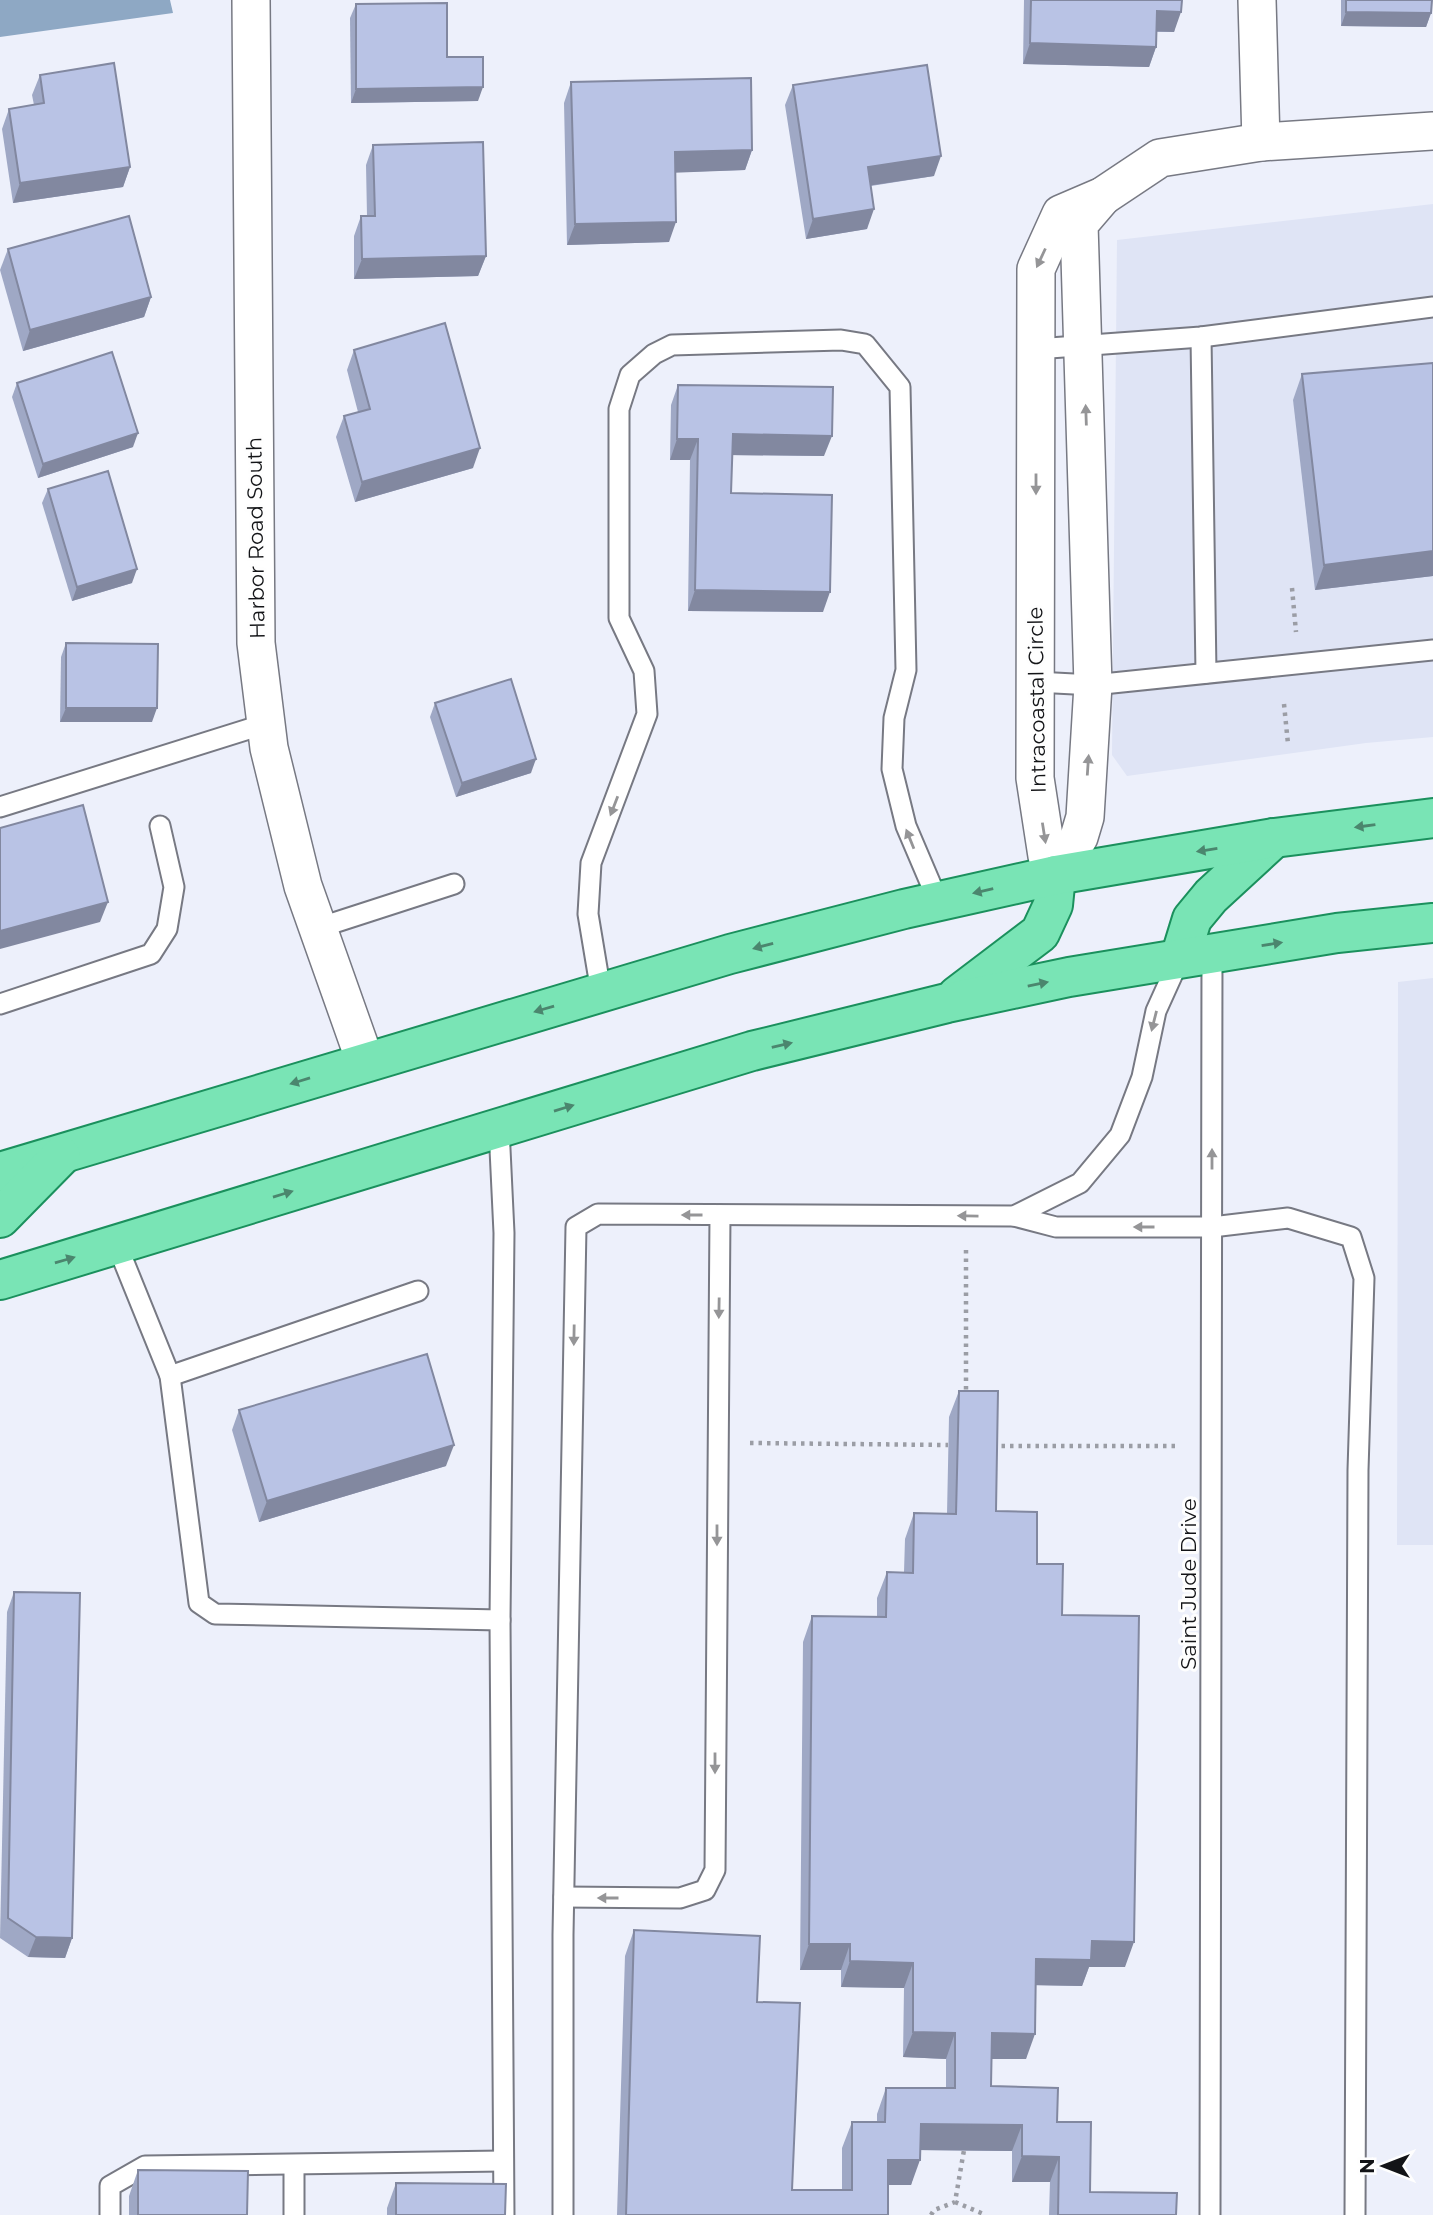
<svg xmlns="http://www.w3.org/2000/svg" width="1433" height="2215" viewBox="0 0 1433 2215" font-family="Montserrat,sans-serif">
<rect width="100%" height="100%" fill="#edf0fb"/>
<g fill="#dfe4f5">
<polygon points="1433,204 1433,737 1366,743 1127,776 1112,755 1117,240"/>
<polygon points="1433,978 1433,1545 1397,1545 1398,982"/>
</g>
<polygon fill="#8ea8c4" points="0,0 170,0 173,13 0,37"/>
<g fill="none" stroke-linecap="round" stroke-linejoin="round">
<defs>
<g id="service">
<polyline points="1201,337 1206,673"/>
<polyline points="1036,349 1201,337 1433,307"/>
<polyline points="1036,682 1093,685 1433,650"/>
<polyline points="0,807 265,724"/>
<polyline points="318,928 454,884"/>
<polyline points="601,992 588,914 591,863 647,714 644,671 619,618 619,409 630,375 654,354 672,345 841,340 865,344 900,387 906,670 894,718 892,769 906,826 938,901"/>
<polyline points="0,1004 151,954 167,929 174,887 160,826"/>
<polyline points="499,1128 504,1233 500,1620 504,2215"/>
<polyline points="1014,1216 1056,1227 1212,1227 1288,1218 1351,1237 1364,1278 1358,1470 1355,2215"/>
<polyline points="117,1245 170,1376 199,1603 215,1614 500,1620"/>
<polyline points="170,1376 418,1291"/>
<polyline points="564,1897 680,1898 705,1890 715,1870 720,1215"/>
<polyline points="110,2215 110,2186 145,2166 503,2161"/>
<polyline points="294,2215 294,2166"/>
<polyline points="563,2215 563,1935 576,1227 598,1214 1014,1216 1080,1183 1120,1135 1142,1077 1156,1011 1180,958"/>
<polyline points="1210,2215 1212,954"/>
</g>
<g id="minor">
<polyline points="251,0 256,643 269,748 303,886 365,1061"/>
<polyline points="1257,0 1261,142"/>
<polyline points="1056,875 1047,856 1035,778 1036,269 1061,214 1103,196 1160,158 1261,142 1433,131"/>
<polyline points="1056,875 1079,837 1085,817 1093,685 1079,224 1103,196"/>
</g>
<g id="primary">
<polyline points="1180,958 1192,919 1211,896 1274,838"/>
<polyline points="957,996 1040,933 1053,905 1056,875"/>
<polyline points="0,1172 730,954 904,909 1056,875 1274,838 1433,818"/>
<polyline points="0,1218 61,1156"/>
<polyline points="0,1280 752,1051 947,1003 1069,977 1337,933 1433,923"/>
</g>
</defs>
<use href="#service" stroke="#777983" stroke-width="23"/>
<use href="#minor" stroke="#777983" stroke-width="40"/>
<use href="#primary" stroke="#1b905d" stroke-width="42"/>
<g stroke="#9b9da5" stroke-width="4.5" stroke-dasharray="3.5 5" stroke-linecap="butt">
<polyline points="1292,588 1296,632"/>
<polyline points="1284,704 1288,744"/>
<polyline points="966,1250 966,1395"/>
<polyline points="750,1443 948,1445"/>
<polyline points="993,1446 1176,1446"/>
<polyline points="955,2202 986,2215"/>
<polyline points="931,2215 934,2210 955,2202 964,2150"/>
</g>
<use href="#service" stroke="#fff" stroke-width="19"/>
<use href="#minor" stroke="#fff" stroke-width="37"/>
<use href="#primary" stroke="#79e4b5" stroke-width="38"/>
</g>
<g fill="#9fa8c5">
<polygon points="1024,0 1182,0 1174,32 1157,32 1156,47 1149,67 1023,64"/>
<polygon points="1341,0 1432,0 1431,13 1426,27 1341,26"/>
<polygon points="356,4 447,57 478,101 351,103 350,18"/>
<polygon points="40,75 130,167 123,187 13,203 2,129 9,109 34,105 32,95"/>
<polygon points="571,82 752,150 745,170 675,172 669,242 567,245 564,103"/>
<polygon points="793,85 934,176 871,186 867,229 806,239 785,105"/>
<polygon points="373,145 486,256 478,276 354,279 354,236 361,216 367,216 366,165"/>
<polygon points="8,249 151,297 144,317 23,351 0,270"/>
<polygon points="354,350 473,468 355,502 336,437 344,416 358,412 347,370"/>
<polygon points="1433,363 1433,576 1315,590 1293,400 1302,374"/>
<polygon points="17,383 133,447 38,478 12,397"/>
<polygon points="678,385 824,456 732,455 731,493 823,612 688,611 690,460 670,460 671,405"/>
<polygon points="48,489 132,583 72,601 42,503"/>
<polygon points="66,643 152,722 60,722 61,657"/>
<polygon points="435,703 531,773 456,797 430,717"/>
<polygon points="959,1391 996,1511 1037,1564 1062,1615 1125,1967 1089,1967 1082,1986 1035,1985 1026,2059 992,2059 991,2086 1057,2122 1090,2192 1176,2215 1049,2215 1050,2182 1012,2182 1012,2151 921,2150 911,2185 888,2185 888,2215 617,2215 625,1956 634,1930 757,2002 792,2190 842,2190 842,2148 852,2122 877,2122 877,2114 886,2088 946,2088 946,2059 903,2057 904,1988 841,1987 841,1970 800,1970 803,1642 812,1616 877,1617 877,1598 887,1572 904,1572 905,1539 914,1513 947,1514 949,1417"/>
<polygon points="239,1410 446,1466 259,1522 232,1430"/>
<polygon points="14,1592 72,1938 65,1958 28,1957 0,1938 7,1612"/>
<polygon points="138,2170 247,2215 129,2215 129,2196"/>
<polygon points="396,2183 505,2215 387,2215 387,2208"/>
</g>
<g fill="#8288a0">
<polygon points="1157,11 1181,12 1174,32 1150,31"/>
<polygon points="1346,12 1431,13 1426,27 1341,26"/>
<polygon points="1030,43 1156,47 1149,67 1023,64"/>
<polygon points="483,87 478,101 351,103 356,89"/>
<polygon points="752,150 745,170 668,173 675,152"/>
<polygon points="941,156 934,176 860,187 868,167"/>
<polygon points="130,167 123,187 13,203 20,183"/>
<polygon points="874,209 867,229 806,239 813,219"/>
<polygon points="676,222 669,242 567,245 575,224"/>
<polygon points="486,256 478,276 354,279 362,259"/>
<polygon points="151,297 144,317 23,351 30,330"/>
<polygon points="138,433 133,447 38,478 43,464"/>
<polygon points="733,434 832,436 824,456 725,455"/>
<polygon points="677,439 698,439 690,460 670,460"/>
<polygon points="480,448 473,468 355,502 362,482"/>
<polygon points="1433,551 1433,576 1315,590 1324,565"/>
<polygon points="137,569 132,583 72,601 77,587"/>
<polygon points="695,590 830,592 823,612 688,611"/>
<polygon points="66,708 157,708 152,722 60,722"/>
<polygon points="536,759 531,773 456,797 462,783"/>
<polygon points="108,902 100,922 0,949 0,931"/>
<polygon points="454,1445 446,1466 259,1522 267,1501"/>
<polygon points="36,1937 72,1938 65,1958 28,1957"/>
<polygon points="1092,1941 1134,1942 1125,1967 1089,1967 1082,1986 1026,1985 1036,1959"/>
<polygon points="809,1944 850,1944 841,1970 800,1970"/>
<polygon points="850,1961 913,1963 904,1988 841,1987"/>
<polygon points="913,2032 955,2033 946,2059 903,2057"/>
<polygon points="992,2033 1035,2034 1026,2059 983,2059"/>
<polygon points="921,2124 1022,2125 1012,2151 912,2150"/>
<polygon points="1022,2156 1059,2157 1050,2182 1012,2182"/>
<polygon points="888,2160 920,2160 911,2185 879,2185"/>
</g>
<g fill="#b9c3e5" stroke="#8288a0" stroke-width="2">
<polygon points="1031,0 1182,0 1181,12 1157,11 1156,47 1030,43"/>
<polygon points="1346,0 1432,0 1431,13 1346,12"/>
<polygon points="447,3 447,57 483,57 483,87 356,89 356,4"/>
<polygon points="114,63 130,167 20,183 9,109 44,103 40,75"/>
<polygon points="927,65 941,156 868,167 874,209 813,219 793,85"/>
<polygon points="751,78 752,150 675,152 676,222 575,224 571,82"/>
<polygon points="483,142 486,256 362,259 361,216 375,216 373,145"/>
<polygon points="129,216 151,297 30,330 8,249"/>
<polygon points="445,323 480,448 362,482 344,416 370,409 354,350"/>
<polygon points="112,352 138,433 43,464 17,383"/>
<polygon points="1433,363 1433,551 1324,565 1302,374"/>
<polygon points="678,385 833,387 832,436 733,434 731,493 832,495 830,592 695,590 698,439 677,439"/>
<polygon points="108,471 137,569 77,587 48,489"/>
<polygon points="66,643 158,644 157,708 66,708"/>
<polygon points="511,679 536,759 462,783 435,703"/>
<polygon points="83,805 108,902 0,931 0,828"/>
<polygon points="427,1354 454,1445 267,1501 239,1410"/>
<polygon points="959,1391 998,1391 996,1511 1037,1512 1037,1564 1063,1564 1062,1615 1139,1616 1134,1942 1092,1941 1091,1960 1036,1959 1035,2034 992,2033 991,2086 1058,2088 1057,2122 1091,2122 1090,2192 1177,2193 1176,2215 1058,2215 1059,2157 1022,2156 1022,2125 921,2124 920,2160 888,2160 888,2215 626,2215 634,1930 760,1936 757,2002 800,2003 792,2190 852,2190 852,2122 885,2122 886,2088 955,2088 955,2033 913,2032 913,1963 850,1961 850,1944 809,1944 812,1616 886,1617 887,1572 913,1573 914,1513 956,1514"/>
<polygon points="14,1592 80,1593 72,1938 36,1937 8,1918"/>
<polygon points="138,2170 248,2171 247,2215 138,2215"/>
<polygon points="396,2183 506,2184 505,2215 396,2215"/>
</g>
<defs><path id="oneway-solid" d="M-6-.8H1V-3.2L6.5 0L1 3.2V.8H-6Z" transform="scale(1.75)"/></defs>
<g fill="#959597">
<use href="#oneway-solid" transform="translate(1041 258) rotate(115)"/>
<use href="#oneway-solid" transform="translate(1086 415) rotate(-92)"/>
<use href="#oneway-solid" transform="translate(1036 484) rotate(90)"/>
<use href="#oneway-solid" transform="translate(1088 765) rotate(-86)"/>
<use href="#oneway-solid" transform="translate(614 806) rotate(111)"/>
<use href="#oneway-solid" transform="translate(1044 833) rotate(81)"/>
<use href="#oneway-solid" transform="translate(910 839) rotate(-112)"/>
<use href="#oneway-solid" transform="translate(1154 1021) rotate(104)"/>
<use href="#oneway-solid" transform="translate(1212 1159) rotate(-90)"/>
<use href="#oneway-solid" transform="translate(692 1215) rotate(-180)"/>
<use href="#oneway-solid" transform="translate(968 1216) rotate(-179)"/>
<use href="#oneway-solid" transform="translate(1144 1227) rotate(180)"/>
<use href="#oneway-solid" transform="translate(719 1308) rotate(91)"/>
<use href="#oneway-solid" transform="translate(574 1335) rotate(91)"/>
<use href="#oneway-solid" transform="translate(717 1535) rotate(90)"/>
<use href="#oneway-solid" transform="translate(715 1763) rotate(90)"/>
<use href="#oneway-solid" transform="translate(608 1898) rotate(-180)"/>
</g>
<g fill="#4b866e">
<use href="#oneway-solid" transform="translate(1365 826) rotate(172)"/>
<use href="#oneway-solid" transform="translate(1207 850) rotate(171)"/>
<use href="#oneway-solid" transform="translate(983 891) rotate(167)"/>
<use href="#oneway-solid" transform="translate(1272 944) rotate(-9)"/>
<use href="#oneway-solid" transform="translate(763 946) rotate(165)"/>
<use href="#oneway-solid" transform="translate(1038 984) rotate(-12)"/>
<use href="#oneway-solid" transform="translate(544 1009) rotate(164)"/>
<use href="#oneway-solid" transform="translate(782 1045) rotate(-13)"/>
<use href="#oneway-solid" transform="translate(300 1081) rotate(163)"/>
<use href="#oneway-solid" transform="translate(564 1108) rotate(-17)"/>
<use href="#oneway-solid" transform="translate(283 1194) rotate(-17)"/>
<use href="#oneway-solid" transform="translate(65 1260) rotate(-16)"/>
</g>
<g text-anchor="middle" stroke-width="6" stroke-linejoin="round" paint-order="stroke">
<g font-size="21" fill="#131417" stroke="#fefefe">
<text transform="translate(256 538) rotate(-91)" y="7">Harbor Road South</text>
<text transform="translate(1037 700) rotate(-91)" y="7">Intracoastal Circle</text>
<text transform="translate(1189 1584) rotate(-90)" y="7">Saint Jude Drive</text>
</g>
</g>
<g transform="translate(1384 2166) rotate(270)" stroke="#fefefe" stroke-width="5" paint-order="stroke">
<path d="M0-5L12 26L0 18L-12 26Z" fill="#131417"/>
<text y="-10" font-size="19" font-weight="bold" text-anchor="middle" fill="#131417">N</text>
</g>
</svg>
